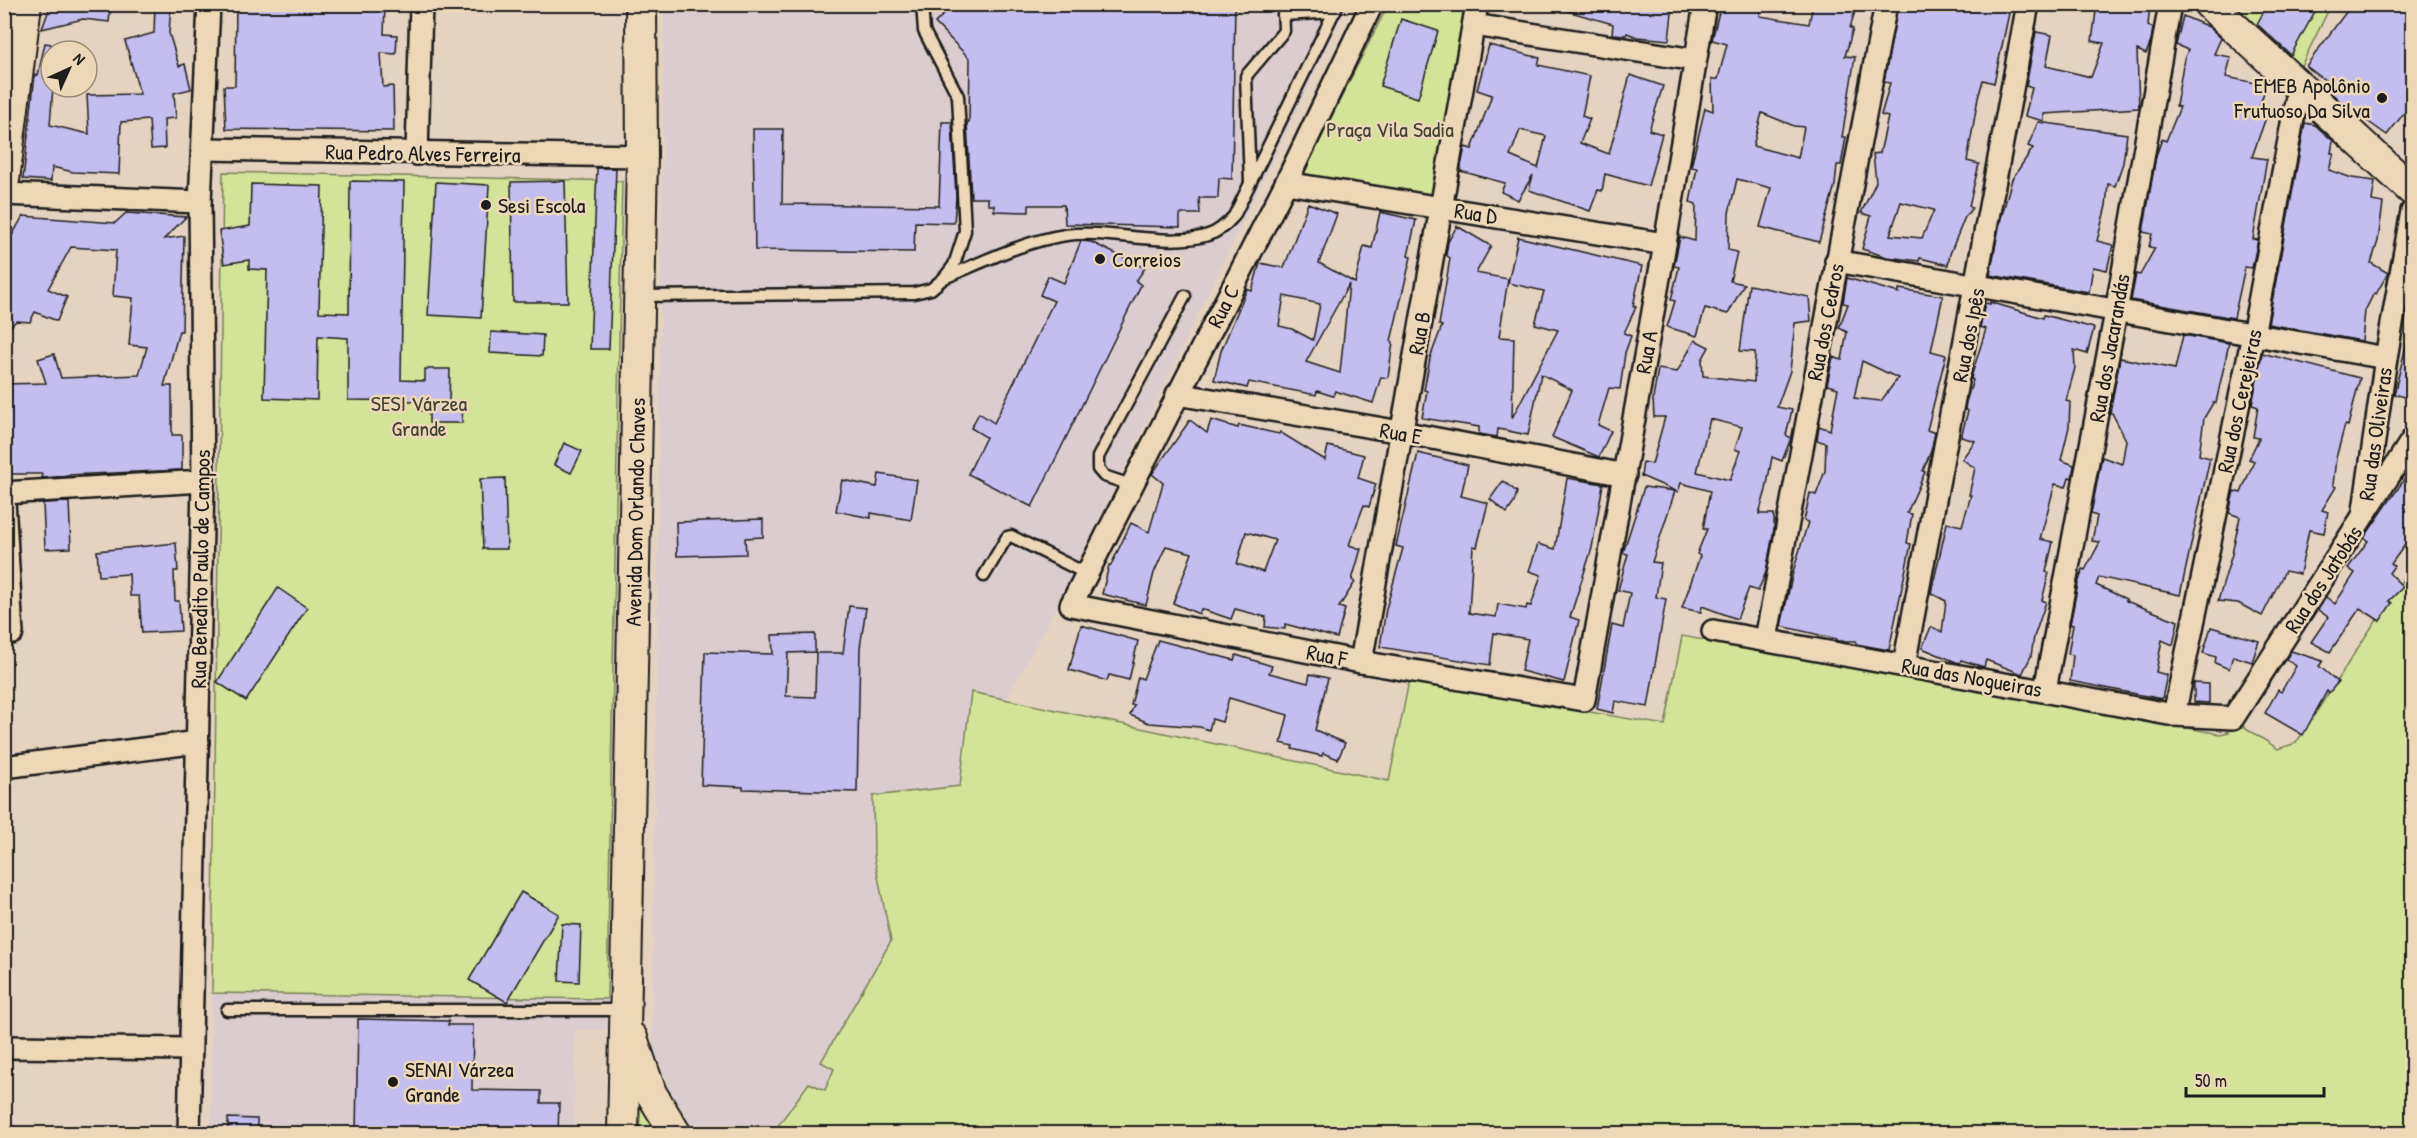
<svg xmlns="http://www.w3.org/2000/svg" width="2417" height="1138" viewBox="0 0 2417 1138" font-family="'Patrick Hand',sans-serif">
<rect width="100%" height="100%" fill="#e4d3c1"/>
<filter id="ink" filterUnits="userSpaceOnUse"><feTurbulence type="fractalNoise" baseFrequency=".0167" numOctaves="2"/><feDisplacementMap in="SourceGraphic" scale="12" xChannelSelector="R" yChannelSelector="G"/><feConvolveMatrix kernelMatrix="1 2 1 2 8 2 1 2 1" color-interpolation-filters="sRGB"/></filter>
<g filter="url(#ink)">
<g fill="#dacccf">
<polygon points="664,5 1347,5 1059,602 986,737 834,1133 683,1133 652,1076"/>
<polygon points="212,993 607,999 607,1030 575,1030 574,1133 211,1134"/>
</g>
<g fill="#d3e397" stroke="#78805a" stroke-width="1.5">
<polygon points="1388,5 1471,5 1437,197 1302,175"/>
<polygon points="2225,5 2331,5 2298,72"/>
<polygon points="223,172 622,181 607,999 212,993"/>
<polygon points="2412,565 2412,1133 772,1134 809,1083 825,1090 834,1069 821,1062 891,941 874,857 873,796 960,786 971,692 1389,781 1409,681 1665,725 1682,636 2220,734 2229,732 2237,722 2278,749 2296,743"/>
<polygon points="628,1070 664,1133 630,1133"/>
</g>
<g fill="#c4bdef" stroke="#1c1c1c" stroke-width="1.5" fill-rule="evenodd">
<polygon points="51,4 111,4 109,22 83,19 42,29"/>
<polygon points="155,4 171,4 169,33 179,66 185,64 191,89 174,93 176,118 164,119 165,148 151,149 149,120 121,122 119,174 73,172 52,167 51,181 23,179 35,75 38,75 45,43 51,44 53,87 50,125 89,134 87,95 140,94 125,41 154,33"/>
<polygon points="236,4 385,4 384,34 397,35 396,54 381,53 383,87 393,86 394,131 226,129 224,86 235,86"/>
<polygon points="954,4 1235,4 1232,179 1219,178 1218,198 1199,198 1200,214 1180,214 1180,227 1065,224 1064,205 1029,205 1029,212 994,211 994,205 988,205 988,198 971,198 967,122 969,122 970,59 935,23"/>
<polygon points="1561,4 1673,4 1669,40 1637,37 1627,33 1626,35 1612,34 1613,24 1560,9"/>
<path d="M1721 4H1762L1760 16 1809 24 1813 4H1857L1850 28 1853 29 1845 56 1855 57 1842 137H1846L1841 165H1837L1835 185 1819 242 1760 227 1771 188 1737 179 1729 213 1728 250 1737 252 1730 281 1744 284 1728 314 1705 308 1697 336 1667 327 1675 301 1671 300 1679 267 1674 266 1680 237 1695 241 1696 204 1690 202 1697 168 1691 167 1705 108 1713 111 1712 79H1718L1727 44 1712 40ZM1762 113 1794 126 1804 127 1798 158 1753 146Z"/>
<path d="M1898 4H2011L1994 83 1983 80 1978 98 1967 161 1979 164 1969 206 1972 208 1965 217 1950 254 1948 265 1920 258 1919 261 1887 257 1862 249 1871 216 1861 213 1876 182 1873 154 1880 153 1888 117 1881 115 1890 83 1884 82ZM1901 202 1934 210 1922 238 1890 235Z"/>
<polygon points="2097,4 2150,4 2148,26 2153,28 2151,41 2146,54 2137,50 2139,108 2044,114 2044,121 2025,116 2032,88 2026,86 2036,32 2052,35 2046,66 2091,77 2104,43 2092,41"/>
<polygon points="2268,4 2319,4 2291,55 2257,24"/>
<polygon points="2352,4 2403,4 2412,12 2412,103 2387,135 2343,104 2327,89 2330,84 2306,66"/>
<polygon points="2183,16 2209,27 2221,38 2214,54 2231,57 2226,77 2266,85 2260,106 2269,109 2252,157 2267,159 2253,239 2258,240 2252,268 2245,267 2234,318 2131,300 2136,274 2140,275 2155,248 2149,247 2152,234 2143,232 2156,156 2162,139 2166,141 2180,107 2176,106 2184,59 2188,50 2176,45"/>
<polygon points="1401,19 1438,31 1418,98 1380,86"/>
<path d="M1489 45 1540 58 1538 65 1590 76 1582 116 1590 119 1580 143 1609 154 1630 75 1663 86 1649 130 1662 134 1648 186 1605 174 1602 191 1598 190 1590 211 1529 190 1533 175 1518 200 1501 192 1505 183 1460 171 1465 147 1472 149 1492 95 1477 90ZM1520 130 1546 136 1538 168 1510 156Z"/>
<polygon points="942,122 952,122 956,197 954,223 915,222 914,252 755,250 753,129 783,129 782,204 939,206"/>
<polygon points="2038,122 2127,134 2123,163 2115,186 2108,184 2106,206 2097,241 2113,245 2107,270 2093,267 2089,292 1990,275 2000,222 2012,179 2033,148 2028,146"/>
<polygon points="2305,123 2315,125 2333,141 2331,153 2334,153 2329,170 2352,178 2375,181 2372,201 2383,203 2378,241 2371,263 2388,273 2376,294 2374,293 2365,311 2362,341 2268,324"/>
<polygon points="597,168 616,168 609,349 590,349"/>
<polygon points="350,181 404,182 401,380 425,381 425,369 450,369 449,402 463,402 462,423 429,423 429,411 419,411 419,401 348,400 348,338 318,336 317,400 264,398 267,270 249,269 249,260 224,264 219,231 250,226 251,184 322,186 319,312 349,313"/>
<polygon points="565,181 568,302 513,302 511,182"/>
<polygon points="436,182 489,185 481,318 428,315"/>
<path d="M1308 203 1337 214 1319 263 1355 283 1364 246 1372 248 1380 212 1416 220 1408 256 1411 257 1391 341 1393 342 1388 378 1381 377 1373 403 1335 391 1333 396 1317 391 1316 395 1249 382 1247 388 1214 380 1221 351 1247 289 1252 291 1260 263 1284 268ZM1349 284 1340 373 1306 362ZM1284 296 1320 304 1313 340 1292 329 1279 326Z"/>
<polygon points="126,213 186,217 164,239 184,236 182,331 179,331 164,386 172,386 172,435 182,435 182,470 68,475 68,476 42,478 42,474 4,474 4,384 46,383 38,359 54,354 61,378 139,375 147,347 129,345 133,298 113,296 116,250 71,247 48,289 67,297 57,321 35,312 30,322 16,321 4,333 4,250 23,216 115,223"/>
<polygon points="1457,226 1491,246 1476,273 1508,279 1499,337 1514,338 1512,418 1558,330 1535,324 1544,291 1508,283 1518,237 1642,266 1633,306 1636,307 1624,333 1631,336 1625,353 1620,389 1609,388 1598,425 1611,431 1599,457 1552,437 1572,390 1541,374 1528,435 1498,429 1497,437 1479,434 1479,427 1422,418 1427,391 1424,390 1430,358 1442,326 1439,325 1450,258 1446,255 1448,242"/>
<polygon points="1081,241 1091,242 1145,268 1136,281 1141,285 1032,507 968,474 986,437 971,428 979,413 994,423 1054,301 1040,295 1048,276 1064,283"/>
<path d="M1847 278 1899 293V289L1943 296 1931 351 1946 355 1927 430 1935 433 1931 451 1923 471 1925 472 1907 513 1912 514 1907 543 1911 544 1889 650 1856 644V641H1837V639L1781 626 1793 572 1808 522 1804 521 1810 493 1816 495 1825 471 1826 443 1817 440 1819 426 1830 430 1838 388 1827 385 1833 357 1842 360 1847 332 1839 328 1848 304 1843 303ZM1862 361 1898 378 1881 401 1854 398Z"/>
<path d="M1749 285 1809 297 1811 321 1795 323 1790 371 1777 407 1792 410 1786 435 1791 438 1782 461 1772 457 1766 490 1759 514H1774V529L1766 572 1758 591 1749 588 1737 619 1702 606 1701 612 1682 608 1700 556 1697 554 1707 529H1703L1710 491 1681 483 1678 492 1641 476 1643 462 1652 464 1665 417H1654L1653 399 1658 369 1677 372 1695 340 1709 347 1702 360 1703 376 1754 382 1755 352 1740 351ZM1710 419 1742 427 1735 449 1740 451 1730 480 1697 472Z"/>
<polygon points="1990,302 2043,318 2044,315 2094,328 2087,354 2074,350 2075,368 2066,401 2070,402 2069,427 2061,460 2074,465 2072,478 2069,477 2066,487 2055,484 2040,539 2053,542 2046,572 2049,573 2042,600 2046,602 2034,637 2031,656 2022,674 1986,660 1984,667 1961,660 1960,663 1956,662 1922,648 1931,627 1942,632 1946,601 1931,593 1947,523 1962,526 1971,495 1969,495 1975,468 1962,459 1975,441 1961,437 1968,411 1965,410 1966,402 1973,380 1971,379 1972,374 1986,329 1980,327 1985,303 1990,304"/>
<polygon points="491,332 543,335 542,356 490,353"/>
<polygon points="2183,335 2229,343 2216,403 2213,403 2204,418 2199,455 2210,458 2180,595 2099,577 2096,585 2126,599 2126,601 2178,621 2173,645 2162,640 2156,672 2167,675 2162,699 2070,681 2073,655 2068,654 2073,625 2070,624 2078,584 2083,569 2085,570 2100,542 2092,541 2097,516 2091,514 2101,461 2102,457 2122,464 2126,440 2112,413 2110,413 2120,358 2175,369"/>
<polygon points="2408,338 2412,338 2412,399 2394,394"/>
<polygon points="2262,353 2360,378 2348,426 2345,425 2336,458 2333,485 2336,487 2322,510 2328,512 2324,533 2309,530 2300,574 2285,571 2262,616 2238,603 2218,601 2232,554 2240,517 2229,513 2234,491 2241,493 2254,461 2249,459 2259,438 2253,437 2258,407 2252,405"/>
<path d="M1190 420 1207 433 1211 420 1238 428 1239 425 1279 434 1280 432 1325 460 1328 446 1364 455 1358 478 1376 484 1369 507 1364 505 1349 545 1361 549 1352 580 1355 582 1339 607 1345 609 1337 638 1285 624V629L1265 627 1266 617 1235 609 1231 619 1201 609 1199 614 1173 603 1192 553 1166 546 1154 573 1146 605 1102 594 1109 565H1111L1131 523 1149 532 1163 483 1152 474ZM1246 532 1275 540 1263 572 1237 564Z"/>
<polygon points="564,443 582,451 571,473 554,465"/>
<polygon points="1418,453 1468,465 1461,496 1488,503 1477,547 1473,546 1469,613 1496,617 1498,604 1526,609 1527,605 1531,606 1541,575 1529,571 1538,544 1555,549 1567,478 1603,484 1592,548 1570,617 1579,620 1564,682 1521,671 1528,639 1494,633 1490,665 1380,647 1386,609 1403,548 1396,546"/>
<polygon points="2412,468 2412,535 2391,564 2394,566 2389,573 2403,587 2389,601 2392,603 2380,621 2360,608 2330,652 2311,642 2328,617 2318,610 2326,597 2335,604 2355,573 2348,568 2368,541 2364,538"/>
<polygon points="879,474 917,480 911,520 871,513 871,518 836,511 842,480 877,487"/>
<polygon points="505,478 507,549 483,549 480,479"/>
<polygon points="1503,481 1517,492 1514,503 1507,513 1490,499"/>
<polygon points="1644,487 1675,491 1652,562 1661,563 1656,597 1666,599 1648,707 1615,701 1613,713 1597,709 1612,625 1623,628 1630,593 1618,590 1628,554 1623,553"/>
<polygon points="69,502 71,548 45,549 43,503"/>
<polygon points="763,519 763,537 745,538 746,554 677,556 676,522"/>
<polygon points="176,543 178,571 174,571 175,601 179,601 181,631 142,633 139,596 130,596 129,574 99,576 97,551"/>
<polygon points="278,588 307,608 246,701 217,682"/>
<polygon points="849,606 866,608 860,648 857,792 743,789 743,787 701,785 705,652 773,654 772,635 815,634 815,652 788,653 786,696 815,697 816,653 843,653"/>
<polygon points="1081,625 1138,641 1129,680 1109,675 1107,681 1069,670"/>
<polygon points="2211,627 2259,641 2252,662 2233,656 2229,669 2215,663 2216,657 2203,653"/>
<polygon points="1158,640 1234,660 1236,655 1272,666 1269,673 1308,683 1310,674 1328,678 1315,730 1345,743 1338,759 1323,753 1322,756 1292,749 1293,746 1281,743 1288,715 1229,698 1222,722 1212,719 1209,730 1200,727 1149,723 1130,715 1134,705 1131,705 1138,677 1143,679"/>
<polygon points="2291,651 2323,661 2319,666 2338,682 2329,693 2327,691 2303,735 2265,713 2278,690 2281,692 2296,666 2286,659"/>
<polygon points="2194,683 2209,684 2209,703 2194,702"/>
<polygon points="521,892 559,914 507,1002 469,980"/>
<polygon points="562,924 581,925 579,982 559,981"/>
<polygon points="358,1019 449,1021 448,1025 473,1025 472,1090 541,1091 541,1103 559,1103 558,1134 356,1134"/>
<polygon points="228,1118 257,1119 257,1134 228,1134"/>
</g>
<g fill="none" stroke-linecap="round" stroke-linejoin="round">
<defs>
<g id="lane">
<polyline points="1283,15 1335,12"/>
<polyline points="1250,182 1246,76 1284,31 1283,4"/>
<path d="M944 278C983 262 1024 241 1066 235 1109 229 1169 248 1208 235 1219 232 1227 224 1234 216L1338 4"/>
<polyline points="642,296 914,293 931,289 944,278 954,265 965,231 958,96 924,31 922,4"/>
<polyline points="1131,485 1104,476 1098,469 1098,457 1185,296"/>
<polyline points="984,576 1007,537 1011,536 1087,574"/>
<polyline points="227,1010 623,1010"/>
</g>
<g id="street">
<polyline points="1372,4 1286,183 1071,605 1361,662 1584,700 1665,244 1705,4"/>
<polyline points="1474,25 1695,60"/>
<polyline points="204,149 642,156"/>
<polyline points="417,154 421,4"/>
<polyline points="1286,183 1665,244"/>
<polyline points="4,194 200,202"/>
<polyline points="1836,261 2386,358"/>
<polyline points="1177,394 1401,432 1625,475"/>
<polyline points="4,493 203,481"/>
<polyline points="4,501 12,633"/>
<polyline points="2364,510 2386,358 2412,211"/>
<polyline points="1713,631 2174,715 2233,718 2412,440"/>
<polyline points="1766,639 1886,4"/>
<polyline points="1361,662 1477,4"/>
<polyline points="1904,665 2028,4"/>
<polyline points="2045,690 2116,312 2170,4"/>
<polyline points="2174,715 2253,335 2299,86"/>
<polyline points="4,767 198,742"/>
<polyline points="4,1047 190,1049"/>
<polyline points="189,1134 203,481 200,202 209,4"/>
</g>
<g id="secondary">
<polyline points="2209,4 2412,190"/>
<polyline points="4,180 26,4"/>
<polyline points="632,1038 651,1093 676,1134"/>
<path id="s1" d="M623 1134 642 156 641 4"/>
</g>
</defs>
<use href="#lane" stroke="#1c1c1c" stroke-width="15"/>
<use href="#street" stroke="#1c1c1c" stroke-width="26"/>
<use href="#secondary" stroke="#1c1c1c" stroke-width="34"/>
<use href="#lane" stroke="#ecd8b6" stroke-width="10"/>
<use href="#street" stroke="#ecd8b6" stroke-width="21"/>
<use href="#secondary" stroke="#ecd8b6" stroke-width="30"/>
</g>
</g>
<g fill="#1c1c1c" stroke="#ecd8b6" stroke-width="2">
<circle cx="2382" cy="98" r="6"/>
<circle cx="486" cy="205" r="6"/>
<circle cx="1100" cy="259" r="6"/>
<circle cx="393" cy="1082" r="6"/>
</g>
<g text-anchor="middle" stroke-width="5" stroke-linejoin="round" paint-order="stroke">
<g font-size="22" fill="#1c1c1c" stroke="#ecd8b6" text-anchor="start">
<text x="2370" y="93" text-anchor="end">EMEB Apolônio<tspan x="2370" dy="25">Frutuoso Da Silva</tspan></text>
<text x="498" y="213">Sesi Escola</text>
<text x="1112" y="267">Correios</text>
<text x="405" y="1077">SENAI Várzea<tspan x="405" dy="25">Grande</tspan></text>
</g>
<g font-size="22" fill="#414435" stroke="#ecd8b6">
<text x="1390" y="137">Praça Vila Sadia</text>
<text x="419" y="411">SESI Várzea<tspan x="419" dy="25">Grande</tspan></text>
</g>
<g font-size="22" fill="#1c1c1c" stroke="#ecd8b6">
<text transform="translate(423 153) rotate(1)" y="8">Rua Pedro Alves Ferreira</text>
<text transform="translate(1476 213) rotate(9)" y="8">Rua D</text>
<text transform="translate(1223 306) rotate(-63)" y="8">Rua C</text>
<text transform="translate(1825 322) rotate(-79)" y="8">Rua dos Cedros</text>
<text transform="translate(1419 333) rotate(-80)" y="8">Rua B</text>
<text transform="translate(1968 335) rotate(-79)" y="8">Rua dos Ipês</text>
<text transform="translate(2109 348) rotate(-80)" y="8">Rua dos Jacarandás</text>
<text transform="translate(1646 352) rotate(-80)" y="8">Rua A</text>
<text transform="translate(2239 401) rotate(-78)" y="8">Rua dos Cerejeiras</text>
<text transform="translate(1401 433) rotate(10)" y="8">Rua E</text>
<text transform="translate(2375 434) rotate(-82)" y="8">Rua das Oliveiras</text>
<text dy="8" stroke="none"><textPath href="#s1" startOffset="622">Avenida Dom Orlando Chaves</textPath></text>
<text transform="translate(200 569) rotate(-89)" y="8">Rua Benedito Paulo de Campos</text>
<text transform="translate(2323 579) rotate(-57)" y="8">Rua dos Jatobás</text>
<text transform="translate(1327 655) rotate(11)" y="8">Rua F</text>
<text transform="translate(1972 677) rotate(10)" y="8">Rua das Nogueiras</text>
</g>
</g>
<rect width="2417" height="1138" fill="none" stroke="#ecd8b6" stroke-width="24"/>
<rect x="12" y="12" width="2393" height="1114" fill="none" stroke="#1c1c1c" stroke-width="2" filter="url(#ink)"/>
<g transform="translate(69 69) rotate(45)"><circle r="28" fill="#ecd8b6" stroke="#998d78" stroke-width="1.5"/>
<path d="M0-4.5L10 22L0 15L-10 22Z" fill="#1c1c1c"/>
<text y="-9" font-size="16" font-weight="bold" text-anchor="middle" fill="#1c1c1c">N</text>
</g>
<path d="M2186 1087v9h138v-9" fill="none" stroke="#1c1c1c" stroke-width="3"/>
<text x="2195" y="1087" font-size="18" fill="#1c1c1c" stroke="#ecd8b6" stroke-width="4.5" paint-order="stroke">50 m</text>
</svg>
